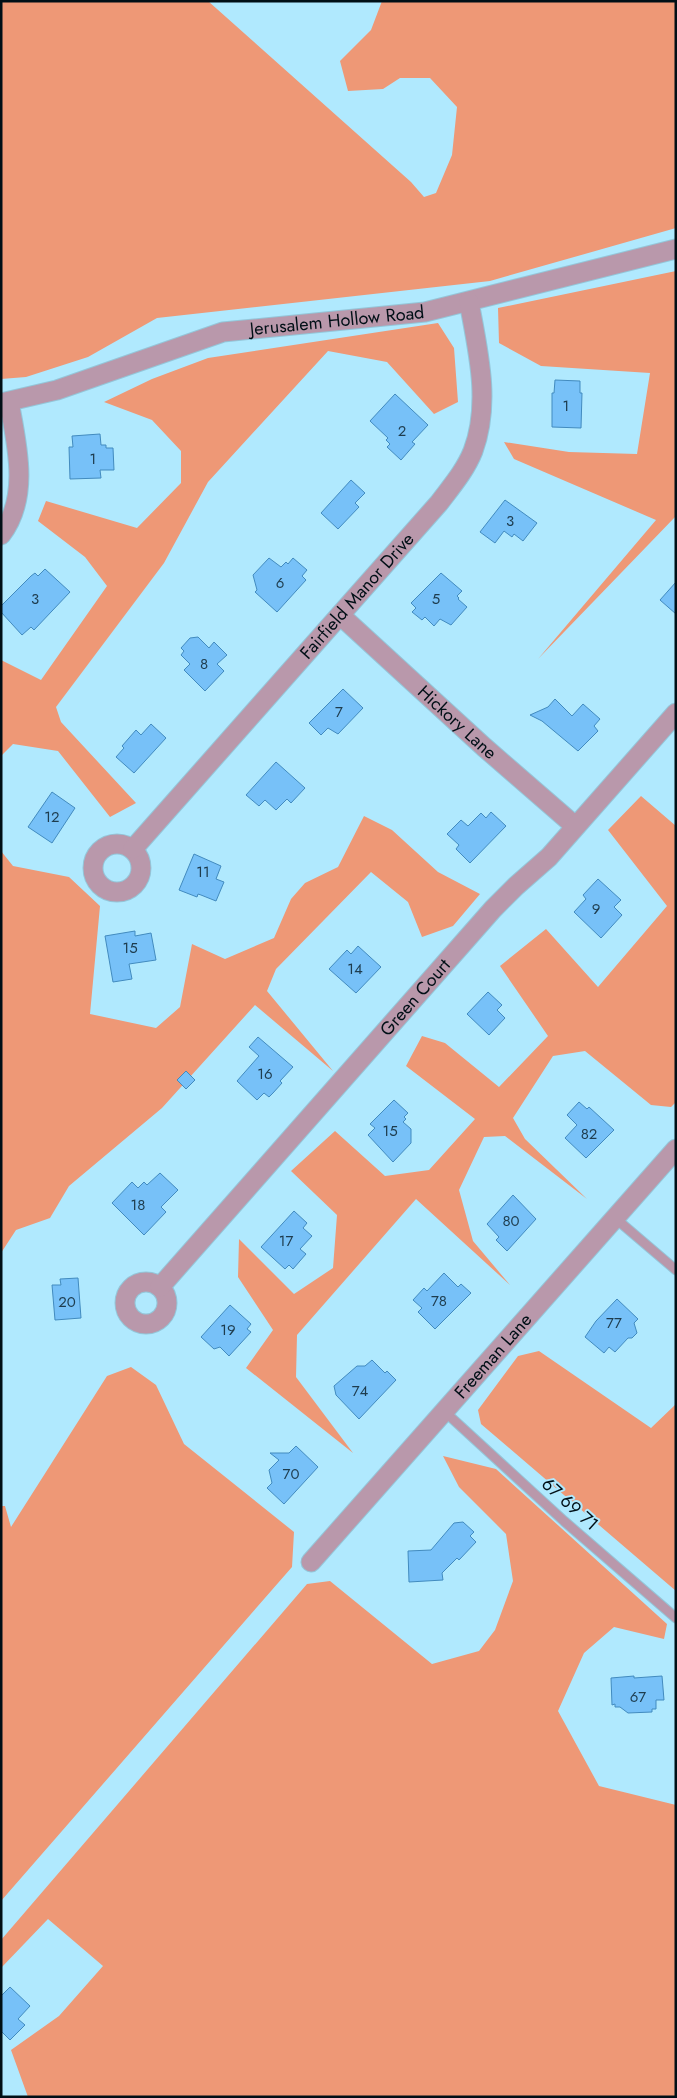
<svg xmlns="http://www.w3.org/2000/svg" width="677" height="2098" viewBox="0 0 677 2098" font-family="Jost,sans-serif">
<rect width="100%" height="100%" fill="#b0e9fe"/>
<g fill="#ee9876">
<polygon points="1,1 208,1 411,182 424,197 436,193 452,155 457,107 430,78 400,78 383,89 348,91 340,61 371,30 382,1 676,1 676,228 490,281 157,318 88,357 26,377 1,379"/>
<polygon points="676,271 676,516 538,659 656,520 514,459 504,442 569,452 637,454 650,373 541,366 499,343 498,308"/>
<polygon points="438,323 454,348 458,402 434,414 387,362 328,351 208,482 164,563 56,707 61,722 136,803 110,817 58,751 13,744 1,756 1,660 41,680 107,586 85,557 38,521 46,501 137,528 181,483 181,451 152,420 104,402 152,379 208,358"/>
<polygon points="641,796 676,826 676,1102 671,1107 651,1105 585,1051 553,1056 513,1118 525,1139 587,1199 505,1136 484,1137 459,1190 473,1241 510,1285 416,1199 297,1335 296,1377 353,1453 246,1368 273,1330 238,1277 239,1239 294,1294 333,1268 337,1215 291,1171 335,1131 385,1176 429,1170 475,1119 406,1066 422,1036 445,1043 499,1087 548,1036 500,966 546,929 598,987 667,906 608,830"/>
<polygon points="364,816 392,830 438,872 480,894 453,926 422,937 408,902 371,872 276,969 267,991 333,1071 255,1005 162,1108 69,1186 50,1218 16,1230 1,1253 1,851 13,866 69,877 100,906 90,1014 156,1028 180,1007 192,944 225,959 274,938 291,899 305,883 338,867"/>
<polygon points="539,1351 651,1428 676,1404 676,1591 481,1424 478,1410 518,1356"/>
<polygon points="131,1367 156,1385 184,1444 294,1532 292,1567 1,1901 1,1506 5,1506 11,1527 107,1376"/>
<polygon points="443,1456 496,1469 667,1624 664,1639 614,1627 584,1653 558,1711 599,1786 676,1805 676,2097 28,2097 11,2050 59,2016 103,1966 48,1919 1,1968 1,1940 307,1584 330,1581 432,1664 479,1651 495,1630 513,1581 506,1534 459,1487"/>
</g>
<g fill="#77c1f8" stroke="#428bbf">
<polygon points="555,380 580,381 580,393 582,393 581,428 552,427 552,393 554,393"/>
<polygon points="395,394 428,425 412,442 415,444 401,460 387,447 390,444 386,440 388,438 370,421"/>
<polygon points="100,434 101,445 106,445 106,448 113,448 114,470 100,470 101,478 70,479 69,447 73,447 72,436"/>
<polygon points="351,480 365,493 355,503 359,507 338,529 321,513"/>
<polygon points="505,500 537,523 523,541 514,534 512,537 504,531 495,543 480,532"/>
<polygon points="269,558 281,567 286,562 288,564 293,558 307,570 302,576 306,580 277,612 255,592 257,590 253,575"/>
<polygon points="45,569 70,592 34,630 31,627 22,635 1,612 1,606 31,576 35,573 38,576"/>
<polygon points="441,573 462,591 457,596 459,598 458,599 467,607 451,625 440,619 434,626 425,617 422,620 412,612 416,608 411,603"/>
<polygon points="676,582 676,614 660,600"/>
<polygon points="198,637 209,648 214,642 227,655 217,664 224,671 205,691 184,670 190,664 181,655 184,651 181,648 190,638"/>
<polygon points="343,689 363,708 338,734 328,728 321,735 309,723"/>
<polygon points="555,699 572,716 583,704 600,719 594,726 598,731 578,751 542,721 530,715 548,707"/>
<polygon points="151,724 166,738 134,773 116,757 124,748 122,746 136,730 141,735"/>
<polygon points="276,762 305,788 291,803 287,799 276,810 265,800 259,806 246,795"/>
<polygon points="52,792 75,808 52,843 28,827"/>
<polygon points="491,812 506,826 470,863 456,849 459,845 447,834 461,820 468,826 481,813 486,818"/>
<polygon points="194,854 221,866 216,879 224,882 216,901 201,895 198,894 197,897 179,890"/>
<polygon points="598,879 621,900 614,907 622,915 601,938 574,912 586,899 583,895"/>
<polygon points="135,931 135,936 151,933 156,960 129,964 132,979 113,982 105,936"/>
<polygon points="358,946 381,967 356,993 329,969 347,950 351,954"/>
<polygon points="488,992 502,1005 497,1010 505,1018 489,1035 467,1014"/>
<polygon points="258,1037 293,1067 280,1081 282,1083 273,1093 269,1097 264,1093 257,1100 237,1081 259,1056 249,1047"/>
<polygon points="186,1071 195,1080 186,1089 177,1080"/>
<polygon points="394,1100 408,1113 404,1117 406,1119 403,1122 411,1129 411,1143 393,1162 368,1135 375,1128 370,1124"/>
<polygon points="579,1102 587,1109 589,1107 614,1130 586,1158 565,1138 577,1125 567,1115"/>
<polygon points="160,1173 178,1190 161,1207 166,1212 144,1235 112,1203 132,1182 138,1188 144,1182 147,1185"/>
<polygon points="513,1195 536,1219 507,1251 496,1240 499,1237 487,1224"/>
<polygon points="294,1211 307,1223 303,1228 312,1236 300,1249 306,1254 293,1269 289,1265 285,1269 261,1247"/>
<polygon points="444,1273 458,1287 461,1284 471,1293 435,1329 418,1312 422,1308 413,1300 424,1288 427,1291"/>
<polygon points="78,1278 81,1318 55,1320 52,1285 61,1285 60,1279"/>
<polygon points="617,1299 638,1319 634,1323 637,1333 632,1338 628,1338 615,1352 609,1347 604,1353 585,1337 596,1321"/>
<polygon points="230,1305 251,1324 247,1329 251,1332 229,1356 220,1347 214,1349 201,1337"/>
<polygon points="372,1360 385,1373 387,1371 396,1380 359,1419 336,1395 334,1386 357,1366 365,1366"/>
<polygon points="296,1446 318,1467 284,1504 267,1488 272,1483 269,1470 279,1460 270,1453 289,1453"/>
<polygon points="463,1522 474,1532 470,1536 476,1542 459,1560 457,1558 442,1573 443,1580 409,1582 408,1551 431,1550 454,1523"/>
<polygon points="634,1676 634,1678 662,1676 664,1700 656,1700 656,1709 652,1709 652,1712 628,1713 620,1707 615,1707 615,1704 612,1705 611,1678"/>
<polygon points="10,1987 30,2006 18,2019 25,2025 10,2040 1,2031 1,1996"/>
</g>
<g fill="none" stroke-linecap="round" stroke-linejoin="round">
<defs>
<g id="lane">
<polyline points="615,1218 676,1270"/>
<polyline points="444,1411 564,1521 676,1618"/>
</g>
<g id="street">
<path id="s1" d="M1 403 57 390 223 332 425 312 676 249"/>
<path d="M1 535C30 497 17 445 9 402"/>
<path id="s2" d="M340 615 484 747 575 826"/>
<circle cx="117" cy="868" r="24"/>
<path id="s3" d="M133 849 439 503C451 487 465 471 473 451 491 403 478 351 469 302"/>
<circle cx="146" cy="1303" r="21"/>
<path id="s4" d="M160 1287 493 909 516 886 549 857 676 713"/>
<path id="s5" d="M311 1562 676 1149"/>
</g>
</defs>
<use href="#lane" stroke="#94c6d9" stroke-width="11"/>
<use href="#street" stroke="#94c6d9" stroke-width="21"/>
<use href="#lane" stroke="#b998ab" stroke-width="9"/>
<use href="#street" stroke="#b998ab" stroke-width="19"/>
</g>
<g text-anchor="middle" stroke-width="4" stroke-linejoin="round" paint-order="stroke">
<g font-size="15" fill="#1e3c4e">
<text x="566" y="411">1</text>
<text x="402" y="436">2</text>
<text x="93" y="464">1</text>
<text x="510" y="526">3</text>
<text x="280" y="588">6</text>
<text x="35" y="604">3</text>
<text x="436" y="604">5</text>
<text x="204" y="669">8</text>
<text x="339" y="717">7</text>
<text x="52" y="822">12</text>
<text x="203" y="877">11</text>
<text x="596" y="914">9</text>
<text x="130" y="953">15</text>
<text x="355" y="974">14</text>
<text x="265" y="1079">16</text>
<text x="390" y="1136">15</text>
<text x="589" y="1139">82</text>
<text x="138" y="1210">18</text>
<text x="511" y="1226">80</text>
<text x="286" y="1246">17</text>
<text x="439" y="1306">78</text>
<text x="67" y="1307">20</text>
<text x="614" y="1328">77</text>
<text x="228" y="1335">19</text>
<text x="360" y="1396">74</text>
<text x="291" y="1479">70</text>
<text x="638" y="1702">67</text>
</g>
<g font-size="18" fill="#000f16" stroke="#b0e9fe">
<text dy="6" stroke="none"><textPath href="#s1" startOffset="348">Jerusalem Hollow Road</textPath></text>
<text dy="6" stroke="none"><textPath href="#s3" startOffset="338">Fairfield Manor Drive</textPath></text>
<text dy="6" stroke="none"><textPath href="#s2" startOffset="159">Hickory Lane</textPath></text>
<text dy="6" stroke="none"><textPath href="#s4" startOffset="386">Green Court</textPath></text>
<text dy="6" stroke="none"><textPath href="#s5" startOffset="275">Freeman Lane</textPath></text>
<text transform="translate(570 1504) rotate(42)" y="6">67 69 71</text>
</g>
</g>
<rect width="677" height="2098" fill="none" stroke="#000f16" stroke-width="5"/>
</svg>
